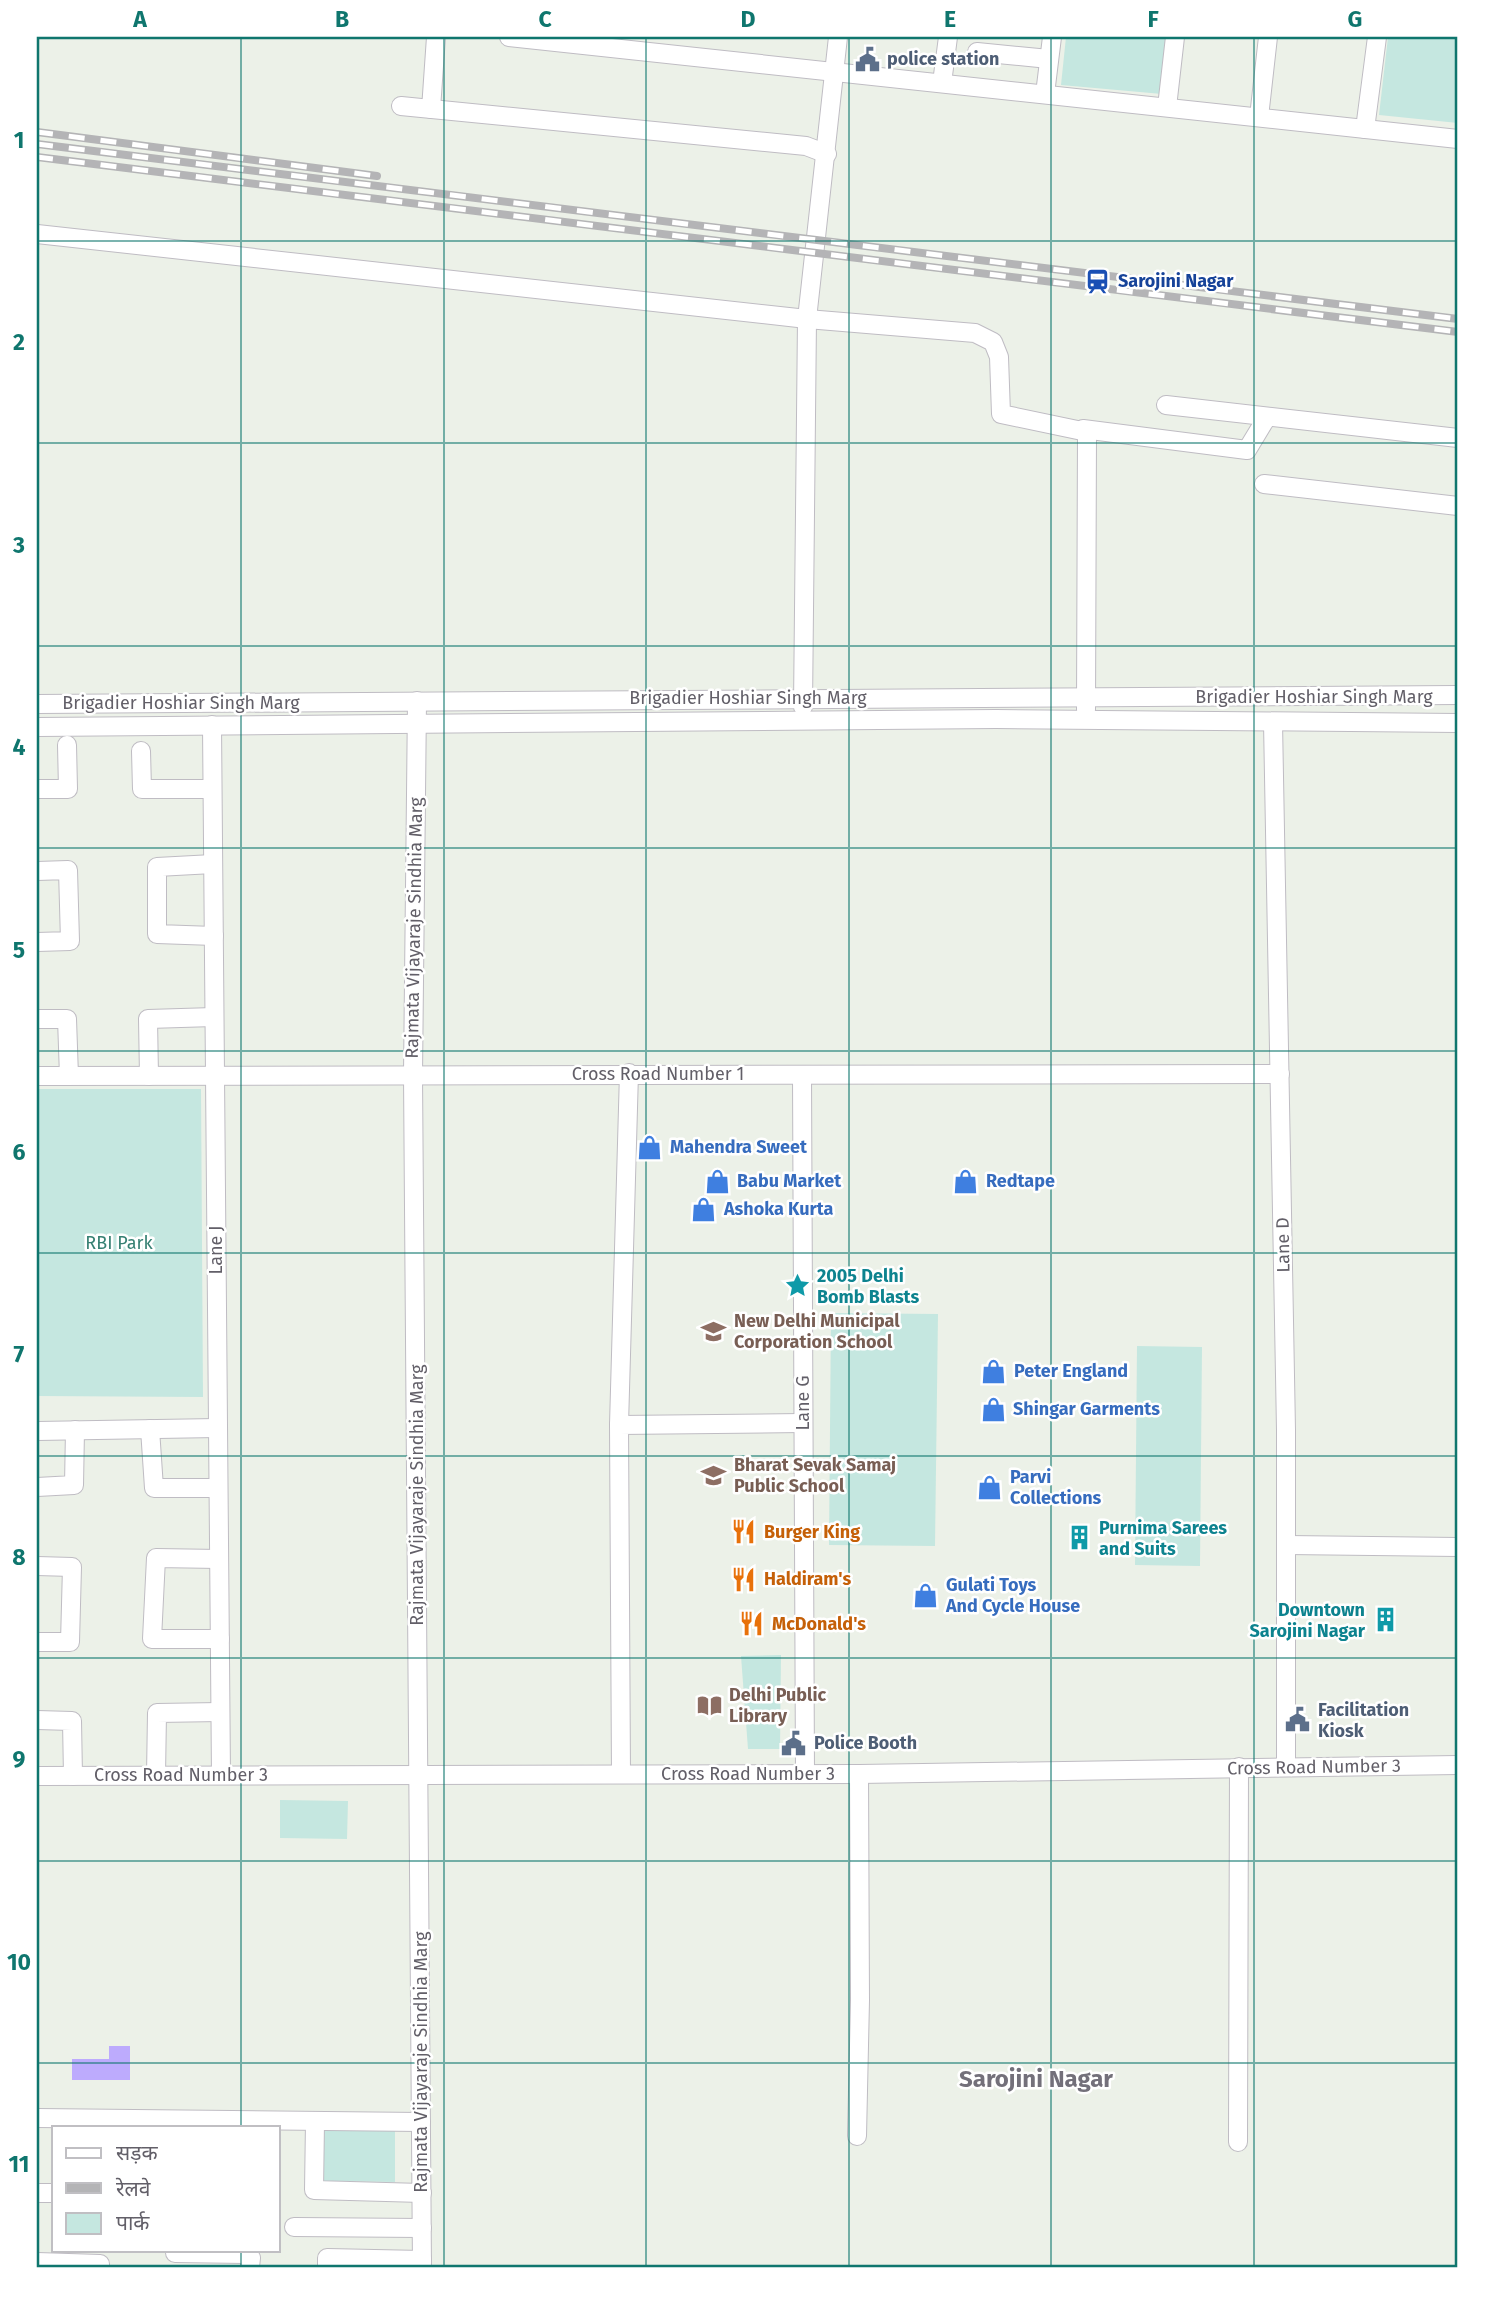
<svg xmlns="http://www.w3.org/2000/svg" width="1495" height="2304" viewBox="0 0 1495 2304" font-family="'Fira Sans','Noto Sans Devanagari',sans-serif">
<rect width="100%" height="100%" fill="#ecf1e8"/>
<g fill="#c5e7e0">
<polygon points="1066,37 1168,37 1162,94 1061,85"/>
<polygon points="1388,37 1458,37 1458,123 1379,115"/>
<polygon points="37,1089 201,1089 203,1397 37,1396"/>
<polygon points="831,1313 938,1314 935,1546 829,1545"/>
<polygon points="1137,1346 1202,1347 1200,1566 1135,1565"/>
<polygon points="781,1655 780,1749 748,1749 741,1656"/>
<polygon points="280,1800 348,1801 347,1839 280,1838"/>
<polygon points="322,2130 395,2131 395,2182 322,2181"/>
</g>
<polygon fill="#bdabfd" points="109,2046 130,2046 130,2080 72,2080 72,2059 109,2059"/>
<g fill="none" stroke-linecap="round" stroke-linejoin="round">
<defs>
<g id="minor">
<polyline points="509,37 1458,139"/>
<polyline points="977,52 1049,59"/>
<polyline points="942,83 948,37"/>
<polyline points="1045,94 1052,37"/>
<polyline points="401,106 806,146 827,154"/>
<polyline points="1167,107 1175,37"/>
<polyline points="431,109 436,37"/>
<polyline points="1259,117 1268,37"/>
<polyline points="1365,129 1377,37"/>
<polyline points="37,234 807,319 975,333 993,342 999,357 1001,414 1087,432 1086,710"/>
<polyline points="1166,405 1458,438"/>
<polyline points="1083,429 1247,450 1267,417"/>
<polyline points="1264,484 1458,506"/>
<polyline points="417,701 413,1075 422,2267"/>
<polyline points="37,704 1458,695"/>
<polyline points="803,707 807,319 838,37"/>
<polyline points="1273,722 1286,1430 1286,1767"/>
<polyline points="212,725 221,1775"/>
<polyline points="37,727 996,719 1458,723"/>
<polyline points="141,751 142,789 212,789"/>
<polyline points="37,789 68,789 67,745"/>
<polyline points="213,864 157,867 157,934 214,936"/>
<polyline points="37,871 68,870 70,941 37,942"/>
<polyline points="37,1019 67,1019 69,1076"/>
<polyline points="802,1075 805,1774"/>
<polyline points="37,1076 1280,1074"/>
<polyline points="149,1076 148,1019 214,1017"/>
<polyline points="619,1425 629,1073"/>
<polyline points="150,1429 154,1488 218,1488"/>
<polyline points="37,1431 217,1428"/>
<polyline points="37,1487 74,1485 75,1430"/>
<polyline points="1287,1545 1458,1547"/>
<polyline points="219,1559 156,1558 152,1639 220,1639"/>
<polyline points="37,1566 72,1567 70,1642 37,1642"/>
<polyline points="37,1720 72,1721 73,1776"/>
<polyline points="621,1774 619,1425 802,1423"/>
<polyline points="156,1775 157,1713 220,1712"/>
<polyline points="37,1776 859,1774 1458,1765"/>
<polyline points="37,2118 421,2122"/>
<polyline points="315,2122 314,2190 422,2193"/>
<polyline points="857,2136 860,2000 859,1774"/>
<polyline points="1238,2142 1239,1767"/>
<polyline points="37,2193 54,2193"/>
<polyline points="294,2227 422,2228"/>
<polyline points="175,2250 175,2253 246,2254 251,2258 250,2267"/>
<polyline points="37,2262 100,2264 100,2267"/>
<polyline points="327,2267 327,2258 422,2260"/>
</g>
</defs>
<use href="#minor" stroke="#bfbcc3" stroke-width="20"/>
<use href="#minor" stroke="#fff" stroke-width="18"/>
<defs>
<g id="rail">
<polyline points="37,132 377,176"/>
<polyline points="37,144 1458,319"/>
<polyline points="37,157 1458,332"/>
</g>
</defs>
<use href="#rail" stroke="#b4b4b6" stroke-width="8"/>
<use href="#rail" stroke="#fff" stroke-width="5" stroke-dasharray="16" stroke-linecap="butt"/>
</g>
<path fill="none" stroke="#0f766e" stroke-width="2" stroke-opacity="0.55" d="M241 37V2127M444 37V2267M646 37V2267M849 37V2267M1051 37V2267M1254 37V2267M37 241H1458M37 443H1458M37 646H1458M37 848H1458M37 1051H1458M37 1253H1458M37 1456H1458M37 1658H1458M37 1861H1458M37 2063H1458M241 2250V2267"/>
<defs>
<symbol id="civic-bare" viewBox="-9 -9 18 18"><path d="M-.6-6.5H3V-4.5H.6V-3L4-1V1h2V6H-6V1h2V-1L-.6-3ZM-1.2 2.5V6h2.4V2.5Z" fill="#5c6f8a" stroke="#fff" stroke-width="2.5" paint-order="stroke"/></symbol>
<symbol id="station-bare" viewBox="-9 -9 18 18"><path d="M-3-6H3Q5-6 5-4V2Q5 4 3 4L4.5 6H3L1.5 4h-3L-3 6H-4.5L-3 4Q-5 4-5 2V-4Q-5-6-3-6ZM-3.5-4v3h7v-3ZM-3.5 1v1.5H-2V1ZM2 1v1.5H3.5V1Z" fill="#1a4fb4" stroke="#fff" stroke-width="2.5" paint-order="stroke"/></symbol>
<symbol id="shop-bare" viewBox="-9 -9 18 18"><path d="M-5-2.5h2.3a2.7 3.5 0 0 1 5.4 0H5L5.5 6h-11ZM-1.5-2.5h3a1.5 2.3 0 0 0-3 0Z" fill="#3f7fe0" stroke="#fff" stroke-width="2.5" paint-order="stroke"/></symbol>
<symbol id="sight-bare" viewBox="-9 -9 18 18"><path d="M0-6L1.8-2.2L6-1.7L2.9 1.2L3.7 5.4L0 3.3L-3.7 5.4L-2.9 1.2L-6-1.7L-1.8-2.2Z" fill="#0f9aa8" stroke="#fff" stroke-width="2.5" paint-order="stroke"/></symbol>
<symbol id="school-bare" viewBox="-9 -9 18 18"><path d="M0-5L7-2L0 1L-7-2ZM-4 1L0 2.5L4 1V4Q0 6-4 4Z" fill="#8d6e63" stroke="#fff" stroke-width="2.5" paint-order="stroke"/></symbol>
<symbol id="restaurant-bare" viewBox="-9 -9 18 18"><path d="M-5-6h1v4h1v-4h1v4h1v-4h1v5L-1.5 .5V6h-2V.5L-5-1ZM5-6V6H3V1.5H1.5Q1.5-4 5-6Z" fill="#e8710a" stroke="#fff" stroke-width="2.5" paint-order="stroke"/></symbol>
<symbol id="building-bare" viewBox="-9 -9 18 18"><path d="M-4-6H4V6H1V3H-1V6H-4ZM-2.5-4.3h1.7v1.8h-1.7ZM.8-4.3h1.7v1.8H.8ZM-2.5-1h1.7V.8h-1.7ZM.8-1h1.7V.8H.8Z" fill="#0f9aa8" stroke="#fff" stroke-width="2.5" paint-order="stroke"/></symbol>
<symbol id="library-bare" viewBox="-9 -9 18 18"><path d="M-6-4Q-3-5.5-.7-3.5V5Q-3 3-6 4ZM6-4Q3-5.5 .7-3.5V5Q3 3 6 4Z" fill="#8d6e63" stroke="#fff" stroke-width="2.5" paint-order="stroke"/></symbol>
</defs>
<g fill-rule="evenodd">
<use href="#civic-bare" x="850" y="42" width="35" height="35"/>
<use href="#station-bare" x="1080" y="264" width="35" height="35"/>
<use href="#shop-bare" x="632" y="1130" width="35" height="35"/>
<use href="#shop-bare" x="700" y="1164" width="35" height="35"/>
<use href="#shop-bare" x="948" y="1164" width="35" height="35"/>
<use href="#shop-bare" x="686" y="1192" width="35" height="35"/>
<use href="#sight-bare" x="780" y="1268" width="35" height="35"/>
<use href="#school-bare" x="696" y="1314" width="35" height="35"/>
<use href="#shop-bare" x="976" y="1354" width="35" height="35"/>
<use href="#shop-bare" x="976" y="1392" width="35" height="35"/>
<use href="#school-bare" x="696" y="1458" width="35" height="35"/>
<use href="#shop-bare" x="972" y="1470" width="35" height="35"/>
<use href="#restaurant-bare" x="726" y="1514" width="35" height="35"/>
<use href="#building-bare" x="1062" y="1520" width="35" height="35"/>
<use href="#restaurant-bare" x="726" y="1562" width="35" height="35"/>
<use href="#shop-bare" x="908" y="1578" width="35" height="35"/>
<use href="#building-bare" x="1368" y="1602" width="35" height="35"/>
<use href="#restaurant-bare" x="734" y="1606" width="35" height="35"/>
<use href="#library-bare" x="692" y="1688" width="35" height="35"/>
<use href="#civic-bare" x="1280" y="1702" width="35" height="35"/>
<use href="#civic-bare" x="776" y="1726" width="35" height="35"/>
</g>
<g text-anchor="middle" stroke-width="5" stroke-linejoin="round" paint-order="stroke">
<g font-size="18" font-weight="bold" fill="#4e5e75" stroke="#fff" text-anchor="start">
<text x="887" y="65">police station</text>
<text x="1318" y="1716">Facilitation<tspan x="1318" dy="21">Kiosk</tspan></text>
<text x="814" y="1749">Police Booth</text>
</g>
<g font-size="18" font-weight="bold" fill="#164399" stroke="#fff" text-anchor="start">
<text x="1118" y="287">Sarojini Nagar</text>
</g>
<g font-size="18" fill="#625f68" stroke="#fff">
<text x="1314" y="703">Brigadier Hoshiar Singh Marg</text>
<text x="748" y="704">Brigadier Hoshiar Singh Marg</text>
<text x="181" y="709">Brigadier Hoshiar Singh Marg</text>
<text transform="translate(414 928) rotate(-89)" y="6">Rajmata Vijayaraje Sindhia Marg</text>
<text x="658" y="1080">Cross Road Number 1</text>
<text transform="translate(1283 1245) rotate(-91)" y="6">Lane D</text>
<text transform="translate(216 1250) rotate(-90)" y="6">Lane J</text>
<text transform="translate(803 1403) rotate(-90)" y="6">Lane G</text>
<text transform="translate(417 1495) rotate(-90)" y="6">Rajmata Vijayaraje Sindhia Marg</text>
<text transform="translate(1314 1767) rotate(-1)" y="6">Cross Road Number 3</text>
<text x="748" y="1780">Cross Road Number 3</text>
<text x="181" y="1781">Cross Road Number 3</text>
<text transform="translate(421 2062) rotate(-90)" y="6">Rajmata Vijayaraje Sindhia Marg</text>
</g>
<g font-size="18" font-weight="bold" fill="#366cbe" stroke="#fff" text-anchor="start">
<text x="670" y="1153">Mahendra Sweet</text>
<text x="737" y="1187">Babu Market</text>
<text x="986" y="1187">Redtape</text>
<text x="724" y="1215">Ashoka Kurta</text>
<text x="1014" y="1377">Peter England</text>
<text x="1013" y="1415">Shingar Garments</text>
<text x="1010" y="1483">Parvi<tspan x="1010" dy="21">Collections</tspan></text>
<text x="946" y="1591">Gulati Toys<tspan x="946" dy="21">And Cycle House</tspan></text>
</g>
<g font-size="18" fill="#368073" stroke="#fff">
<text x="119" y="1249">RBI Park</text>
</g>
<g font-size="18" font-weight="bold" fill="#0d838f" stroke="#fff" text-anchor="start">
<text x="817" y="1282">2005 Delhi<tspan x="817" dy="21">Bomb Blasts</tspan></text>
<text x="1099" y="1534">Purnima Sarees<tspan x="1099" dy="21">and Suits</tspan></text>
<text x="1365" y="1616" text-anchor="end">Downtown<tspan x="1365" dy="21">Sarojini Nagar</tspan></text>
</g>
<g font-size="18" font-weight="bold" fill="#785e54" stroke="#fff" text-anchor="start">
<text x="734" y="1327">New Delhi Municipal<tspan x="734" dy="21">Corporation School</tspan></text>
<text x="734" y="1471">Bharat Sevak Samaj<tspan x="734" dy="21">Public School</tspan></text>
<text x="729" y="1701">Delhi Public<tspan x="729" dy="21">Library</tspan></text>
</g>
<g font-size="18" font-weight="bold" fill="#c56008" stroke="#fff" text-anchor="start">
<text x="764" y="1538">Burger King</text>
<text x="764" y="1585">Haldiram's</text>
<text x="772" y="1630">McDonald's</text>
</g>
<g font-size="24" font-weight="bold" fill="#73707a" stroke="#fff">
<text x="1036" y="2087">Sarojini Nagar</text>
</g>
</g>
<rect width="1495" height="2304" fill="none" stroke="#ffffff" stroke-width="77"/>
<rect x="52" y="2126" width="228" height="126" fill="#ffffff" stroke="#c0bfc3" stroke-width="2"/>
<rect x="66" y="2148" width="35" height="10" fill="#ffffff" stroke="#c0bfc3" stroke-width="2"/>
<text x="116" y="2160" font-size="21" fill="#625f68">सड़क</text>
<rect x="66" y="2183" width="35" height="10" fill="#b4b4b6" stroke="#c0bfc3" stroke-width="2"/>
<text x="116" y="2196" font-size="21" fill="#625f68">रेलवे</text>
<rect x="66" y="2213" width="35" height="21" fill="#c5e7e0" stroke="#c0bfc3" stroke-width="2"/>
<text x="116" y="2230" font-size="21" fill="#625f68">पार्क</text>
<rect x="38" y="38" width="1418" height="2228" fill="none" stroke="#0f766e" stroke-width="2.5"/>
<g font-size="23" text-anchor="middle" font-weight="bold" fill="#0f766e">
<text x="140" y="27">A</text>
<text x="342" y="27">B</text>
<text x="545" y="27">C</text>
<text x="748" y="27">D</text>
<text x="950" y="27">E</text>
<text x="1153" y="27">F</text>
<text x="1355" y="27">G</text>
<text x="19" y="148">1</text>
<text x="19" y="350">2</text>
<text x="19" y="553">3</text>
<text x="19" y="755">4</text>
<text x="19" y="958">5</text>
<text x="19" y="1160">6</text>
<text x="19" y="1362">7</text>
<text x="19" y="1565">8</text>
<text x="19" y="1767">9</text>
<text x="19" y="1970">10</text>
<text x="19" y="2172">11</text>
</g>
</svg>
